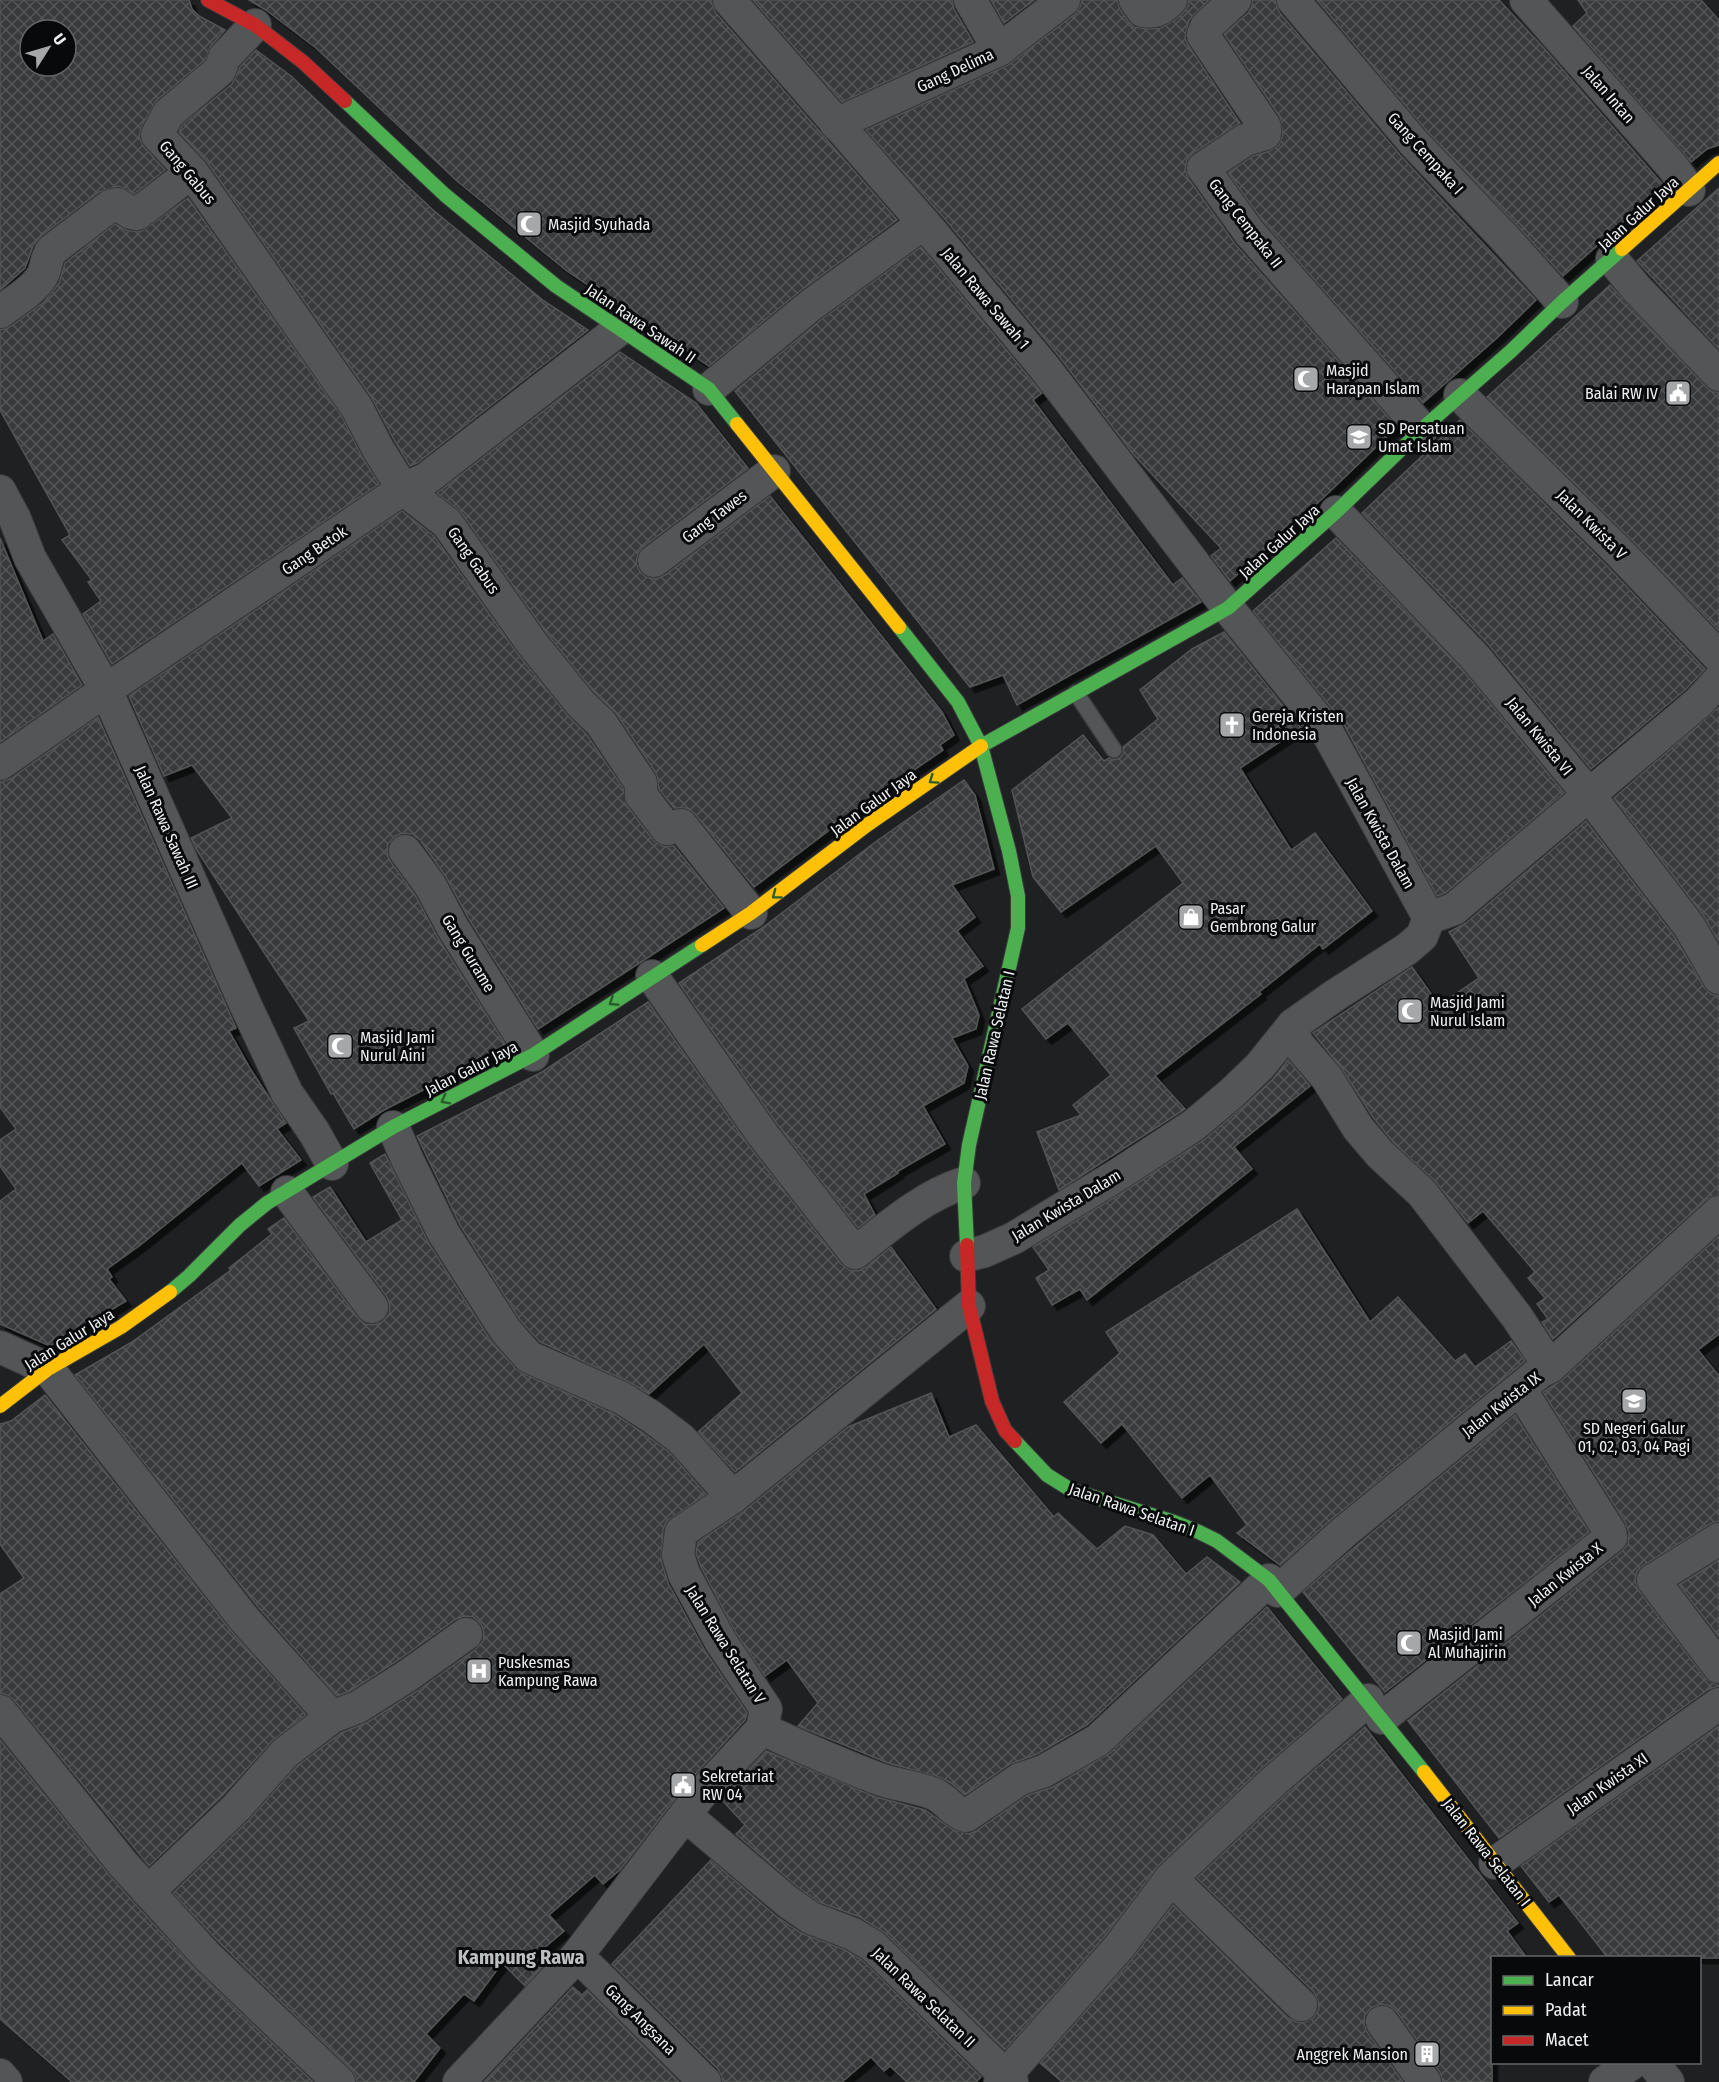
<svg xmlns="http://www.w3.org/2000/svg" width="1719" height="2082" viewBox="0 0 1719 2082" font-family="'Fira Sans Condensed',sans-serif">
<defs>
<pattern id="building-cross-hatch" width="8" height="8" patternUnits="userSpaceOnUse" patternTransform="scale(1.5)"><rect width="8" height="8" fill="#383a3b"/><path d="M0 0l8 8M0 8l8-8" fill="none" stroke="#555758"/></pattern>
<filter id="shadow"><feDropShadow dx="5.5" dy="5.5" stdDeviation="0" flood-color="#0009"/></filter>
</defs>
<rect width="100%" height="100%" fill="#1e2021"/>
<g fill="url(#building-cross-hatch)" stroke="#535455" stroke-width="1.5" fill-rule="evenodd" filter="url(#shadow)">
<path d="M0 0H189L192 9 199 16 225 30 211 46 205 60 156 101 141 127 139 137 144 147 165 170 134 194 119 186 99 192 41 236 33 246 25 268 0 290ZM30 30H66V66H30Z"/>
<polygon points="249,0 711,0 715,12 897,220 800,291 709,366 567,271 457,181 316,48 266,10"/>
<polygon points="753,0 952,0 954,9 973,42 842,102"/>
<polygon points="991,0 1034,0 1004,23"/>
<polygon points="1082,0 1117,0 1120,10 1129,22 1134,27 1148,29 1161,28 1175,20 1184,12 1188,6 1188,0 1209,0 1189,20 1185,38 1188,45 1240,123 1193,153 1187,160 1185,169 1188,178 1235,244 1397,427 1323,498 1230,581 1211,556 1221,548 1134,455 1058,355 944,218 866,130 1008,65 1075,14 1080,7"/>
<polygon points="1252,0 1275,0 1279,12 1400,155 1536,300 1498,337 1423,403 1263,221 1228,173 1253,156 1270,151 1279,145 1283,134 1280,117 1224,34 1248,13 1252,6"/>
<polygon points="1317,0 1499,0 1543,47 1664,186 1563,276 1515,223 1427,131"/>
<polygon points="1578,0 1701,0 1719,20 1719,145 1707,149 1691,162 1573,26 1587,13"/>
<polygon points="256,50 291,76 433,210 544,301 588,330 417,463 410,466 394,440 372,398 207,162 179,132 182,125 232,84 240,67"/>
<polygon points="1719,188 1719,349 1637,261"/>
<polygon points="188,198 342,417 362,457 379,484 112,664 83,614 101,601 88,582 92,580 62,540 70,535 0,410 0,330 11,326 44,302 59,283 65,263 115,224 128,231 142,231"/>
<polygon points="921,247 1042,393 1033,400 1173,585 1182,578 1201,602 1017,705 1003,675 970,687 735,391 822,319"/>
<polygon points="1610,285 1706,387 1713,392 1719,392 1719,631 1632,540 1487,397"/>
<polygon points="620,352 696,403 748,468 643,547 638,553 636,563 640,572 646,577 656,579 665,575 770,496 942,712 954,735 940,745 943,750 856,810 754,887 695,814 686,808 674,808 659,789 656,773 616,713 594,692 545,631 461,512 437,493"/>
<polygon points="1460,420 1606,565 1705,669 1686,689 1591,769 1488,644 1362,513"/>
<polygon points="402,511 434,536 517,653 567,715 587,735 623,788 627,806 653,840 662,846 674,846 724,908 538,1029 469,919 446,877 420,840 412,834 404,833 395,836 388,844 387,852 390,861 415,895 438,938 507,1047 384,1110 354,1129 333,1093 331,1094 294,1028 309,1021 196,849 191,838 232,818 192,765 164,776 129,696"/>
<polygon points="0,538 43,641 53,634 82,685 0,742"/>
<polygon points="1336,538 1461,668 1564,793 1445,893 1437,896 1342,721 1253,611"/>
<polygon points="1224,632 1301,728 1240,768 1291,850 1315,833 1372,911 1323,949 1320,944 1259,992 1261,994 1155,1076 1185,1109 1059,1190 1037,1132 1081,1115 1073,1105 1111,1075 1068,1023 1046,1039 1022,1009 1183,883 1156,846 1061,912 1033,877 1012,790 1083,735 1104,761 1109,758 1114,760 1120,758 1123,754 1123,747 1158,719 1140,690 1192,649"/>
<polygon points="1719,707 1719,942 1703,915 1614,798"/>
<polygon points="98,717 236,1028 229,1031 251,1070 286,1123 277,1129 301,1160 259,1186 242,1163 139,1246 107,1269 112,1277 109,1279 126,1301 50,1346 0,1324 0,1201 16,1189 0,1166 0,1140 16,1129 0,1107 0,782 10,779"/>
<polygon points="964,780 975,795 994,869 952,885 975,917 957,931 983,966 964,979 979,1015 976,1029 952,1038 968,1066 964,1083 923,1106 945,1144 898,1171 898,1173 864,1194 875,1215 858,1228 777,1124 679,983 762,928 878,840"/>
<polygon points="1586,821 1674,936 1704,987 1711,994 1719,996 1719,1195 1707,1199 1553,1339 1542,1322 1548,1319 1537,1304 1545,1298 1528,1278 1535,1272 1483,1211 1468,1223 1436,1182 1393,1142 1373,1117 1342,1069 1313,1033 1412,967 1439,1005 1479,978 1449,932 1466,923"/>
<polygon points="648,1002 749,1146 841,1264 849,1270 858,1271 866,1267 891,1247 936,1309 735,1472 698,1432 742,1393 704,1344 649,1394 629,1382 540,1342 520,1320 460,1225 417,1136 542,1072"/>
<polygon points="1288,1060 1310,1086 1234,1147 1252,1169 1087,1300 1080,1289 1052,1305 1036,1278 1049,1270 1033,1247 1128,1189 1204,1140 1244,1106 1273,1079"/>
<polygon points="385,1154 429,1244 491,1341 516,1369 522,1373 614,1414 642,1432 669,1452 706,1494 666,1522 663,1530 661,1560 668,1583 705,1651 747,1713 745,1720 688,1782 620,1870 603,1884 595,1875 549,1915 564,1931 537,1954 546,1963 525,1986 502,1963 474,2001 464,1994 426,2034 440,2048 414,2082 356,2082 356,2076 351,2069 220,1943 173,1893 248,1821 297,1766 341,1733 368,1722 417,1691 476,1649 483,1641 484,1633 481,1624 473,1617 465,1616 456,1619 397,1661 350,1691 337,1696 259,1608 75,1375 132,1342 231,1270 229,1268 272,1234 268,1229 284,1218 358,1318 365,1324 373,1325 382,1322 389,1314 390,1306 387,1297 313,1197 330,1187 366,1242 402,1220 370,1163"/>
<polygon points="1297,1209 1370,1322 1398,1297 1455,1361 1465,1354 1475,1367 1511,1341 1525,1361 1333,1518 1280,1565 1237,1533 1247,1525 1210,1475 1182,1498 1122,1424 1101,1443 1064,1402 1120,1353 1106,1332"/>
<polygon points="1719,1236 1719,1334 1698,1350 1719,1376 1719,1521 1710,1524 1644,1565 1637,1571 1635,1581 1639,1591 1705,1678 1719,1686 1709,1689 1499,1838 1408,1721 1622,1551 1628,1544 1629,1533 1625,1522 1543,1392 1562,1380"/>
<polygon points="931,1393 949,1437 976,1425 1054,1517 1058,1513 1097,1549 1125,1526 1153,1535 1186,1574 1207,1557 1240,1582 1087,1725 1037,1754 1010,1764 965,1795 951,1783 939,1777 888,1763 798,1726 818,1703 787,1660 765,1676 736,1633 701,1567 696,1553 698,1542 744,1511 848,1427"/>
<polygon points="45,1395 231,1631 306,1715 272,1741 223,1795 149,1866 14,1700 7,1695 0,1693 0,1594 24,1578 0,1544 0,1424 11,1421"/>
<polygon points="1515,1415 1589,1532 1385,1692 1303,1592 1356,1546"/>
<polygon points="1719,1560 1719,1637 1679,1585"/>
<polygon points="1267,1607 1342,1699 1262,1768 1159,1865 1105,1936 1005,2050 885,1933 860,1917 819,1902 799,1888 736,1834 745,1825 721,1799 766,1751 876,1797 925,1810 952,1829 969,1834 976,1831 1028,1795 1053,1787 1110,1753"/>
<polygon points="1719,1726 1719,1958 1608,1958 1559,1895 1549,1902 1521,1866"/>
<polygon points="1365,1727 1518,1923 1507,1931 1527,1958 1492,1958 1492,2082 1443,2082 1440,2072 1397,2012 1390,2006 1381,2004 1371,2008 1365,2015 1364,2024 1367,2032 1403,2082 1062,2082 1040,2063 1132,1959 1173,1905 1288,2018 1296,2022 1305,2022 1314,2017 1319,2009 1318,2001 1314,1992 1197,1878 1286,1794"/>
<polygon points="0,1740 109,1875 135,1904 195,1969 313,2082 72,2082 0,2019"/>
<polygon points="711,1860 776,1916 801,1933 845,1950 862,1960 981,2077 976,2082 907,2082 890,2066 884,2071 871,2057 842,2082 722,2082 722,2077 718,2069 612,1964"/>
<polygon points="573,1987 582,1995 587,1990 679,2082 484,2082"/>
</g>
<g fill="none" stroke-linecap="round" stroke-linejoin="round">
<defs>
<polyline id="lane" points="1076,693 1114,750"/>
<g id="street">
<polyline points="729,0 930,230 1044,367 1228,608 1315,716 1326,730 1429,918 1422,936 1407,949 1334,996 1293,1025 1260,1066 1232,1093 1194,1125 1119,1174 1014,1238 985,1251 966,1256"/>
<polyline points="970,0 999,50"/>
<path d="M1135 0 1143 11C1156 13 1162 9 1171 0"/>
<polyline points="1235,0 1206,27 1203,35 1265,127 1265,134 1245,140 1203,168 1249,232 1422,429"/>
<polyline points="1293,0 1414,143 1502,235 1562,302"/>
<polyline points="1526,0 1672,166 1689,190"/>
<polyline points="255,25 224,58 220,70 168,114 157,135 192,172 357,408 378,449 403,489 447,523 531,642 581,704 601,723 641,783 641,795 667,829 681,825 751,913"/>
<polyline points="836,124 999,50 1064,0"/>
<polyline points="1612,259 1636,288 1719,375"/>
<path d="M0 312C13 302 31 292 40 279 48 269 44 260 52 250L110 206 117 204 131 213 137 214 192 172"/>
<polyline points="709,389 811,305 924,223"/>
<polyline points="1460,395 1619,552 1719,657"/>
<polyline points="0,491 15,519 30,558 106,690 246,1006 287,1093 314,1132 332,1164"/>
<polyline points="1336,512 1474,656 1589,795 1689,926 1719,978"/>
<polyline points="654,561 774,471"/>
<polyline points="0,764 106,690 403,489 426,479 621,328"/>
<polyline points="405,851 430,885 453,928 533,1055"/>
<polyline points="1429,918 1454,909 1699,702 1719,680"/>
<path d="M652 976 763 1135 855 1253C888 1227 923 1196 964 1183"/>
<polyline points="1293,1025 1296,1042 1327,1078 1358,1128 1380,1154 1422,1193 1517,1317 1550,1367"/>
<polyline points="393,1127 408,1161 444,1234 506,1331 529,1357 622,1398 652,1417 681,1439 733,1497"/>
<polyline points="287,1192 372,1307"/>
<polyline points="0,1347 48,1369 245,1620 332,1717"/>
<polyline points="1719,1539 1653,1580 1719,1667"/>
<polyline points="1278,1591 1344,1532 1540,1372 1550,1367 1719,1212"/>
<polyline points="0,1711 123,1864 207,1956 339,2082"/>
<polyline points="1382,1718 1611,1537 1610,1532 1520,1389"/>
<path d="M762 1729C801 1747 841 1765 882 1780 898 1785 916 1787 932 1793 946 1798 952 1812 966 1816L1020 1779 1044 1771 1098 1740 1269 1580"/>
<polyline points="685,1815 788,1902 811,1918 853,1934 873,1946 1012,2082"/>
<polyline points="1495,1863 1719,1704"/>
<polyline points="1171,1878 1301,2005"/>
<polyline points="148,1892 236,1808 285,1753 332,1717 358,1707 407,1676 466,1634"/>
<polyline points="576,1957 590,1968 705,2082"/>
<polyline points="1382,2022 1425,2082"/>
<polyline points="1652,2062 1668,2082"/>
<polyline points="0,2075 6,2082"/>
<polyline points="459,2082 576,1957 701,1794 762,1729 766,1709 721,1642 684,1574 678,1555 681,1532 733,1497 969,1306"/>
<polyline points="1000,2082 1119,1947 1171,1878 1274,1781 1368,1700"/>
<polyline points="1605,2082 1634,2062"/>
</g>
<g id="fast">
<polyline points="345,101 445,195 556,286 709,389 737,424"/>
<polyline points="899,627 958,702 981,746 1009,851 1018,896 1018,928 969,1145 964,1183 967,1245"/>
<polyline points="981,746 1228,608 1336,512 1422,429 1511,351 1562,302 1622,249"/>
<polyline points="170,1292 189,1276 240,1225 267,1203 393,1127 533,1055 702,945"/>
<polyline points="1015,1441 1047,1475 1071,1490 1174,1522 1199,1532 1217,1541 1269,1580 1424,1772"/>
</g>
<g id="slow">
<polyline points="1622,249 1719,163"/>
<polyline points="737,424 899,627"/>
<polyline points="702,945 751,913 867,825 981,746"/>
<polyline points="0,1406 48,1369 121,1327 170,1292"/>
<polyline points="1424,1772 1569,1958"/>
</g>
<g id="jam">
<polyline points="208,0 255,25 303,62 345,101"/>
<polyline points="967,1245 969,1306 992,1401 1005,1430 1015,1441"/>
</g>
</defs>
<use href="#lane" stroke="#393b3c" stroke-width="18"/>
<use href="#street" stroke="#393b3c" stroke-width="34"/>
<use href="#fast" stroke="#393b3c" stroke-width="16"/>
<use href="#slow" stroke="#393b3c" stroke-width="16"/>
<use href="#jam" stroke="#393b3c" stroke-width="16"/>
<use href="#lane" stroke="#545556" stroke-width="15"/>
<use href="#street" stroke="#545556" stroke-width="32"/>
<use href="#fast" stroke="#4caf50" stroke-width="14"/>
<use href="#slow" stroke="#ffc107" stroke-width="14"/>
<use href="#jam" stroke="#c62828" stroke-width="14"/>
</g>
<defs><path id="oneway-chevron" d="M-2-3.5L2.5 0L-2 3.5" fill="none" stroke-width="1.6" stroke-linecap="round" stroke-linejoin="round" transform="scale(1.5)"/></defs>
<g stroke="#2a5c2d">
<use href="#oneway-chevron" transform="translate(933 780) rotate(145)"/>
<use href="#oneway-chevron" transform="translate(776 895) rotate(143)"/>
<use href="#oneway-chevron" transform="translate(613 1002) rotate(147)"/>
<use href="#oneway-chevron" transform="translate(445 1100) rotate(153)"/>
</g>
<defs>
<symbol id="mosque-square" viewBox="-11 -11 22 22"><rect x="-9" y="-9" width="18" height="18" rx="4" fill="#a5a7a8" stroke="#08090a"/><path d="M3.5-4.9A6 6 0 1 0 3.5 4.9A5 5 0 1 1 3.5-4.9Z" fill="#fff"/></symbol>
<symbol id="civic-square" viewBox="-11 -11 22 22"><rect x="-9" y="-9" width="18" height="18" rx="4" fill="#a5a7a8" stroke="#08090a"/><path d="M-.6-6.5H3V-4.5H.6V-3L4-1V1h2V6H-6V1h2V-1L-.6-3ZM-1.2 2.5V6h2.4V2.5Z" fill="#fff"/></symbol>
<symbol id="school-square" viewBox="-11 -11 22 22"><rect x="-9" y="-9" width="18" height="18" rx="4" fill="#a5a7a8" stroke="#08090a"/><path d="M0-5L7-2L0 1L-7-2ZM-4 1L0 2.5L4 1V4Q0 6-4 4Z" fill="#fff"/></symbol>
<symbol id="church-square" viewBox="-11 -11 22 22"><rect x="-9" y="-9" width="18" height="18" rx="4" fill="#a5a7a8" stroke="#08090a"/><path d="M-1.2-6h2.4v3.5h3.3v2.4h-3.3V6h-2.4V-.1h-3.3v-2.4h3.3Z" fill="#fff"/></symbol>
<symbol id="shop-square" viewBox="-11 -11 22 22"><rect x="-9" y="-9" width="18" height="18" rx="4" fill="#a5a7a8" stroke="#08090a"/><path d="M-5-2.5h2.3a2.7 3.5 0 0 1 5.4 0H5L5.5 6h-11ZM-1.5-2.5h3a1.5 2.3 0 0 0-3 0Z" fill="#fff"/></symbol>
<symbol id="hospital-square" viewBox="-11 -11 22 22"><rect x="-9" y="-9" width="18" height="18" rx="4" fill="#a5a7a8" stroke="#08090a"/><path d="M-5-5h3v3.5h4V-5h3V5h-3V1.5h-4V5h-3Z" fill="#fff"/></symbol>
<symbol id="building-square" viewBox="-11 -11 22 22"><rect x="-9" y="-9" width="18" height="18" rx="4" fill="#a5a7a8" stroke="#08090a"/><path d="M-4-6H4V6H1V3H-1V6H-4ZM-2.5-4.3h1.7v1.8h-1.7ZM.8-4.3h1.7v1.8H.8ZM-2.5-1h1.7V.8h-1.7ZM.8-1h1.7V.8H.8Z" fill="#fff"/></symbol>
</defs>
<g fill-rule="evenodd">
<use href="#mosque-square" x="514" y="209" width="30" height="30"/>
<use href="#mosque-square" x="1291" y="364" width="30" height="30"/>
<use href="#civic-square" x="1663" y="378" width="30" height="30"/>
<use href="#school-square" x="1344" y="422" width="30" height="30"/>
<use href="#church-square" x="1217" y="710" width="30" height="30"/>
<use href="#shop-square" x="1176" y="902" width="30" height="30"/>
<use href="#mosque-square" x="1395" y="996" width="30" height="30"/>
<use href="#mosque-square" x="325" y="1031" width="30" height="30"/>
<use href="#school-square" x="1619" y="1386" width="30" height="30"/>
<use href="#mosque-square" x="1394" y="1628" width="30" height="30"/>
<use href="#hospital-square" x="464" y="1656" width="30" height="30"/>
<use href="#civic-square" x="668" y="1770" width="30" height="30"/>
<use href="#building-square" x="1412" y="2039" width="30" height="30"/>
</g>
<g text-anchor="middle" stroke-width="6" stroke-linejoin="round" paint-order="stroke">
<g font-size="16" fill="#edeff0" stroke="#08090a">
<text transform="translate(955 70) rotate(-25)" y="6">Gang Delima</text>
<text transform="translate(1609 94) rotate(49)" y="6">Jalan Intan</text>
<text transform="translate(1426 153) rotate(48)" y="6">Gang Cempaka I</text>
<text transform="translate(188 172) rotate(50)" y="6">Gang Gabus</text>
<text transform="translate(1638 213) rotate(-42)" y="6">Jalan Galur Jaya</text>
<text transform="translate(1246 223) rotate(52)" y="6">Gang Cempaka II</text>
<text transform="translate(986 298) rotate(50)" y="6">Jalan Rawa Sawah 1</text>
<text transform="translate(641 323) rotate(34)" y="6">Jalan Rawa Sawah II</text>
<text transform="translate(714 516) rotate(-37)" y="6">Gang Tawes</text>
<text transform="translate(1592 524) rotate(45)" y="6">Jalan Kwista V</text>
<text transform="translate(1279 541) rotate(-42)" y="6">Jalan Galur Jaya</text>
<text transform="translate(314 550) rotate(-34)" y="6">Gang Betok</text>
<text transform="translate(474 560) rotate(55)" y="6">Gang Gabus</text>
<text transform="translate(1540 736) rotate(51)" y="6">Jalan Kwista VI</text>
<text transform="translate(873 802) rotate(-36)" y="6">Jalan Galur Jaya</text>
<text transform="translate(167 827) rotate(66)" y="6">Jalan Rawa Sawah III</text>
<text transform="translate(1381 833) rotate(61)" y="6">Jalan Kwista Dalam</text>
<text transform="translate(469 953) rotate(59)" y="6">Gang Gurame</text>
<text transform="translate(994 1035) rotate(-77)" y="6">Jalan Rawa Selatan I</text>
<text transform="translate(471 1068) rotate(-27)" y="6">Jalan Galur Jaya</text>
<text transform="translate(1066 1205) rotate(-31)" y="6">Jalan Kwista Dalam</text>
<text transform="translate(69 1339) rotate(-32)" y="6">Jalan Galur Jaya</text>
<text transform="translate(1501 1404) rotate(-38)" y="6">Jalan Kwista IX</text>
<text transform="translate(1132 1509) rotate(19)" y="6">Jalan Rawa Selatan I</text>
<text transform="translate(1565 1574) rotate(-39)" y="6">Jalan Kwista X</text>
<text transform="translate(726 1644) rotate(58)" y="6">Jalan Rawa Selatan V</text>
<text transform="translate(1607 1783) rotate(-35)" y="6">Jalan Kwista XI</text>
<text transform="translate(1487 1852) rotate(52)" y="6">Jalan Rawa Selatan I</text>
<text transform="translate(924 1997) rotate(44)" y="6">Jalan Rawa Selatan II</text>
<text transform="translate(641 2019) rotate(45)" y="6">Gang Angsana</text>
</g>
<g font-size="16" fill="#edeff0" stroke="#08090a" text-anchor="start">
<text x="548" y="230">Masjid Syuhada</text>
<text x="1326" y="376">Masjid<tspan x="1326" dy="18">Harapan Islam</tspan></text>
<text x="1658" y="399" text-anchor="end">Balai RW IV</text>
<text x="1378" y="434">SD Persatuan<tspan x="1378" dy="18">Umat Islam</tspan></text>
<text x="1252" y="722">Gereja Kristen<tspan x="1252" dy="18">Indonesia</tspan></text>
<text x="1210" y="914">Pasar<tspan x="1210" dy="18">Gembrong Galur</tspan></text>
<text x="1430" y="1008">Masjid Jami<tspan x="1430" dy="18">Nurul Islam</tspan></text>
<text x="360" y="1043">Masjid Jami<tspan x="360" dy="18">Nurul Aini</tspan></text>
<text x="1634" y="1434" text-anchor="middle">SD Negeri Galur<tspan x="1634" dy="18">01, 02, 03, 04 Pagi</tspan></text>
<text x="1428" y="1640">Masjid Jami<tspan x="1428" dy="18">Al Muhajirin</tspan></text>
<text x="498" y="1668">Puskesmas<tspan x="498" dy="18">Kampung Rawa</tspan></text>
<text x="702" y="1782">Sekretariat<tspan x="702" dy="18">RW 04</tspan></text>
<text x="1408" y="2060" text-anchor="end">Anggrek Mansion</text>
</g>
<g font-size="20" font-weight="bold" fill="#bcc0c2" stroke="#08090a">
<text x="521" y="1964">Kampung Rawa</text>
</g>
</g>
<rect x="1491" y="1956" width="210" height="108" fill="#08090a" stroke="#646566" stroke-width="1.5"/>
<rect x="1503" y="1976" width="30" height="9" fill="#4caf50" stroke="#646566" stroke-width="1.5"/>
<text x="1545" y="1986" font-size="18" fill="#edeff0">Lancar</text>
<rect x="1503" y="2006" width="30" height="9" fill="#ffc107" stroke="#646566" stroke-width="1.5"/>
<text x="1545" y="2016" font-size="18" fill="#edeff0">Padat</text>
<rect x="1503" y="2036" width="30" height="9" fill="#c62828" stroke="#646566" stroke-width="1.5"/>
<text x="1545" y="2046" font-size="18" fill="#edeff0">Macet</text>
<g transform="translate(48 48) rotate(53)"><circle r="28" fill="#08090a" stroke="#646566" stroke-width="1.5"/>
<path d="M0-4.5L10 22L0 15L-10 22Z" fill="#a5a7a8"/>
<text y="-9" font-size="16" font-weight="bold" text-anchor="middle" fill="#edeff0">U</text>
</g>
</svg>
